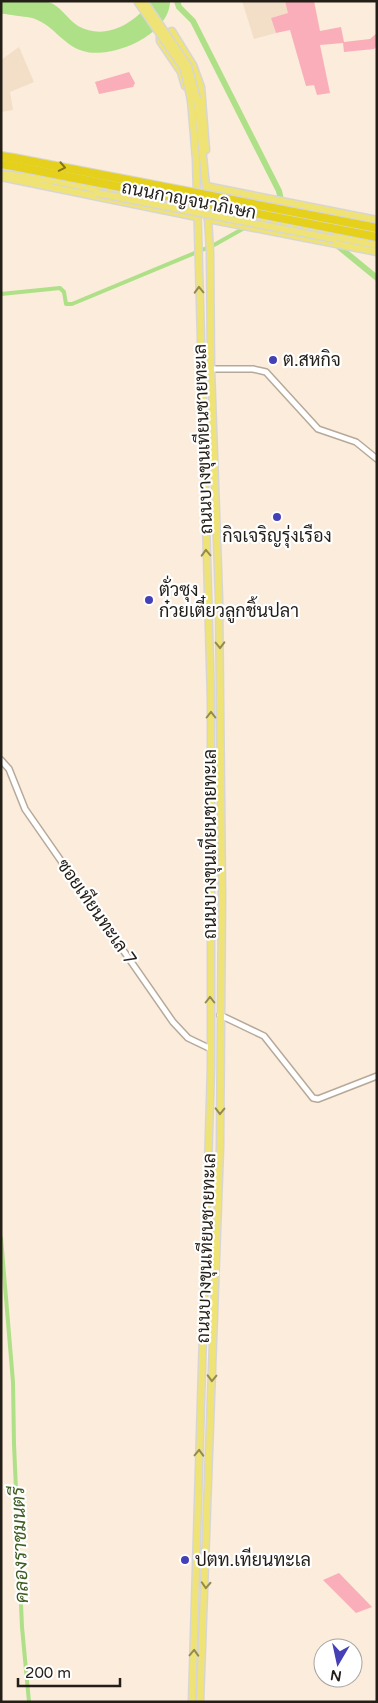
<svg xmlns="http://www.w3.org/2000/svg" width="378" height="1703" viewBox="0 0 378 1703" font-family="'Varela Round',Sarabun,sans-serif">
<rect width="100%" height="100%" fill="#fbecdb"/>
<g fill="#f3dfc8">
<polygon points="242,1 285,1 289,13 271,18 276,33 254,39"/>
<polygon points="19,47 34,82 10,92 13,110 1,112 1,60"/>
</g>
<g fill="#faaeb9">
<polygon points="285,1 314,1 320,31 341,27 344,42 370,39 377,33 377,46 374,49 344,52 343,43 320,45 330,93 317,95 314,85 306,86 290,30 276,33 271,18 288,13"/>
<polygon points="129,72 135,83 133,87 99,94 95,82"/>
<polygon points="339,1573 372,1607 356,1613 323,1580"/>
</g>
<path fill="#aee087" d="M1 1C15 1 35 0 48 2 60 5 67 19 78 26 105 41 134 24 151 1H170C170 35 111 60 83 51 63 45 54 26 35 19 28 16 20 17 12 15 8 15 6 13 1 14Z"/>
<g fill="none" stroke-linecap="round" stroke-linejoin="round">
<g stroke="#aee087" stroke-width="4">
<polyline points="253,220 255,217 284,223"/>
<polyline points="1,294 60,288 64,292 66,304 72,304 214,245 246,227"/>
<polyline points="1,1238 13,1382 14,1444 22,1627 29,1702"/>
</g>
<g stroke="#aee087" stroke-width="6">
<polyline points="177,1 179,7 193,21 279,191 286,223"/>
<polyline points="333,242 377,278"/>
</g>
<defs>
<g id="minor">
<polyline points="211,369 253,369 266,372 318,429 356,442 377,459"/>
<polyline points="1,760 9,769 25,809 173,1022 188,1038 211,1049"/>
<polyline points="220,1015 264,1036 313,1098 318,1099 377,1076"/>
</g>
<g id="major">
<polyline points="185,86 181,72 160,41 160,36 172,31 193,65 201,87 206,150"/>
<polyline points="197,99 206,186 210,252 211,369 219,599 222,895 220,1148 200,1702"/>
<polyline points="191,100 196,159 211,701 211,1067 192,1702"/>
<polyline points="3,174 56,181 196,209"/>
<polyline points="1,177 197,217"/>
<polyline points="206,186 377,220"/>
<polyline points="207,211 377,245"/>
<polyline points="208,219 377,252"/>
</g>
<g id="highway">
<polyline points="1,156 14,158"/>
<polyline points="1,164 13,166"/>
</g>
</defs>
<use href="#minor" stroke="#b7a999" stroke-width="8"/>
<use href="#major" stroke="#d8d6d5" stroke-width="9"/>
<use href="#highway" stroke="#d8d6d5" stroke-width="10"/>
<use href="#minor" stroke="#fff" stroke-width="5"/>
<use href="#major" stroke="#efe376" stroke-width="6"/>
<use href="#highway" stroke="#e5d01b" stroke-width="8"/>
<defs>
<g id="major-bridge">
<polyline points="137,1 184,69 191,100"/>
<polyline points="144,1 188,66 197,99"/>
<polyline points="97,193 334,239"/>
</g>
<g id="highway-bridge">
<polyline points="14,158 377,228"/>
<polyline points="13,166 377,237"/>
</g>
</defs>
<use href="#major-bridge" stroke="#d8d6d5" stroke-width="9" stroke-linecap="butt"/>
<use href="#highway-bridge" stroke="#d8d6d5" stroke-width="10" stroke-linecap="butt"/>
<use href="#major-bridge" stroke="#efe376" stroke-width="6"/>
<use href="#highway-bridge" stroke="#e5d01b" stroke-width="8"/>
</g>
<defs><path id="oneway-chevron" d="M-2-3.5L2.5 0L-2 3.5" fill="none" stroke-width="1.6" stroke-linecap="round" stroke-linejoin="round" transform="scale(1.25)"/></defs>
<use stroke="#84771a" href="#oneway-chevron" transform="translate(62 167) rotate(11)"/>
<g stroke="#948a4c">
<use href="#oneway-chevron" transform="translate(199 290) rotate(-92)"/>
<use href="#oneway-chevron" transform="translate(206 553) rotate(-92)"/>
<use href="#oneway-chevron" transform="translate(220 645) rotate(89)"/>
<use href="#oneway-chevron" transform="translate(211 715) rotate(-90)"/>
<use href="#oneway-chevron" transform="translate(210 1000) rotate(-90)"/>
<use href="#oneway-chevron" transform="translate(220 1111) rotate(91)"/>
<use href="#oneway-chevron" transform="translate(212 1378) rotate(92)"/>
<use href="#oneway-chevron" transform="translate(199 1453) rotate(-88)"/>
<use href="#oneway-chevron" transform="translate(206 1585) rotate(93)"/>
<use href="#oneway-chevron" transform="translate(194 1653) rotate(-88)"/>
</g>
<g fill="#4540b6" stroke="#fff" stroke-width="2">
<circle cx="273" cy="360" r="5"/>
<circle cx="277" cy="517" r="5"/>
<circle cx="149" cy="600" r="5"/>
<circle cx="185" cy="1560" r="5"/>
</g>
<g text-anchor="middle" stroke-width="4.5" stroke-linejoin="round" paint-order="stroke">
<g font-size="18" fill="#241e18" stroke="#fff">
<text transform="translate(189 200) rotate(11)" y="6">ถนนกาญจนาภิเษก</text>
<text transform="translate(203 439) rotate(-92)" y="6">ถนนบางขุนเทียนชายทะเล</text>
<text transform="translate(210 844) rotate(-90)" y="6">ถนนบางขุนเทียนชายทะเล</text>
<text transform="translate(97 912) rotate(55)" y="6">ซอยเทียนทะเล 7</text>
<text transform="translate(206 1248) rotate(-88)" y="6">ถนนบางขุนเทียนชายทะเล</text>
</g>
<g font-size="18" fill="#241e18" stroke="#fff" text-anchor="start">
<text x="283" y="366">ต.สหกิจ</text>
<text x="277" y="542" text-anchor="middle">กิจเจริญรุ่งเรือง</text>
<text x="159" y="596">ตั่วซุง<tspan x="159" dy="21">ก๋วยเตี๋ยวลูกชิ้นปลา</tspan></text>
<text x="195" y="1566">ปตท.เทียนทะเล</text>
</g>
<g font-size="19" font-style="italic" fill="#3e5d21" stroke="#fff">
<text transform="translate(19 1545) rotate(-92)" y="7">คลองราชมนตรี</text>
</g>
</g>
<rect width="378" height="1703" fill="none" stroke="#241e18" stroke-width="5"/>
<g transform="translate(338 1663) rotate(189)"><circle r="24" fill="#ffffff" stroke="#a7a5a3"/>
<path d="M0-4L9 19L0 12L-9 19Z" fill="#4540b6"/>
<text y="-8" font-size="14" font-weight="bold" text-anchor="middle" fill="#241e18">N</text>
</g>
<path d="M18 1678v8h102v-8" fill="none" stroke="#241e18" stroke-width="2.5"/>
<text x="25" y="1678" font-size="15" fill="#241e18" stroke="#ffffff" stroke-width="4" paint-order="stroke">200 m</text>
</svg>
